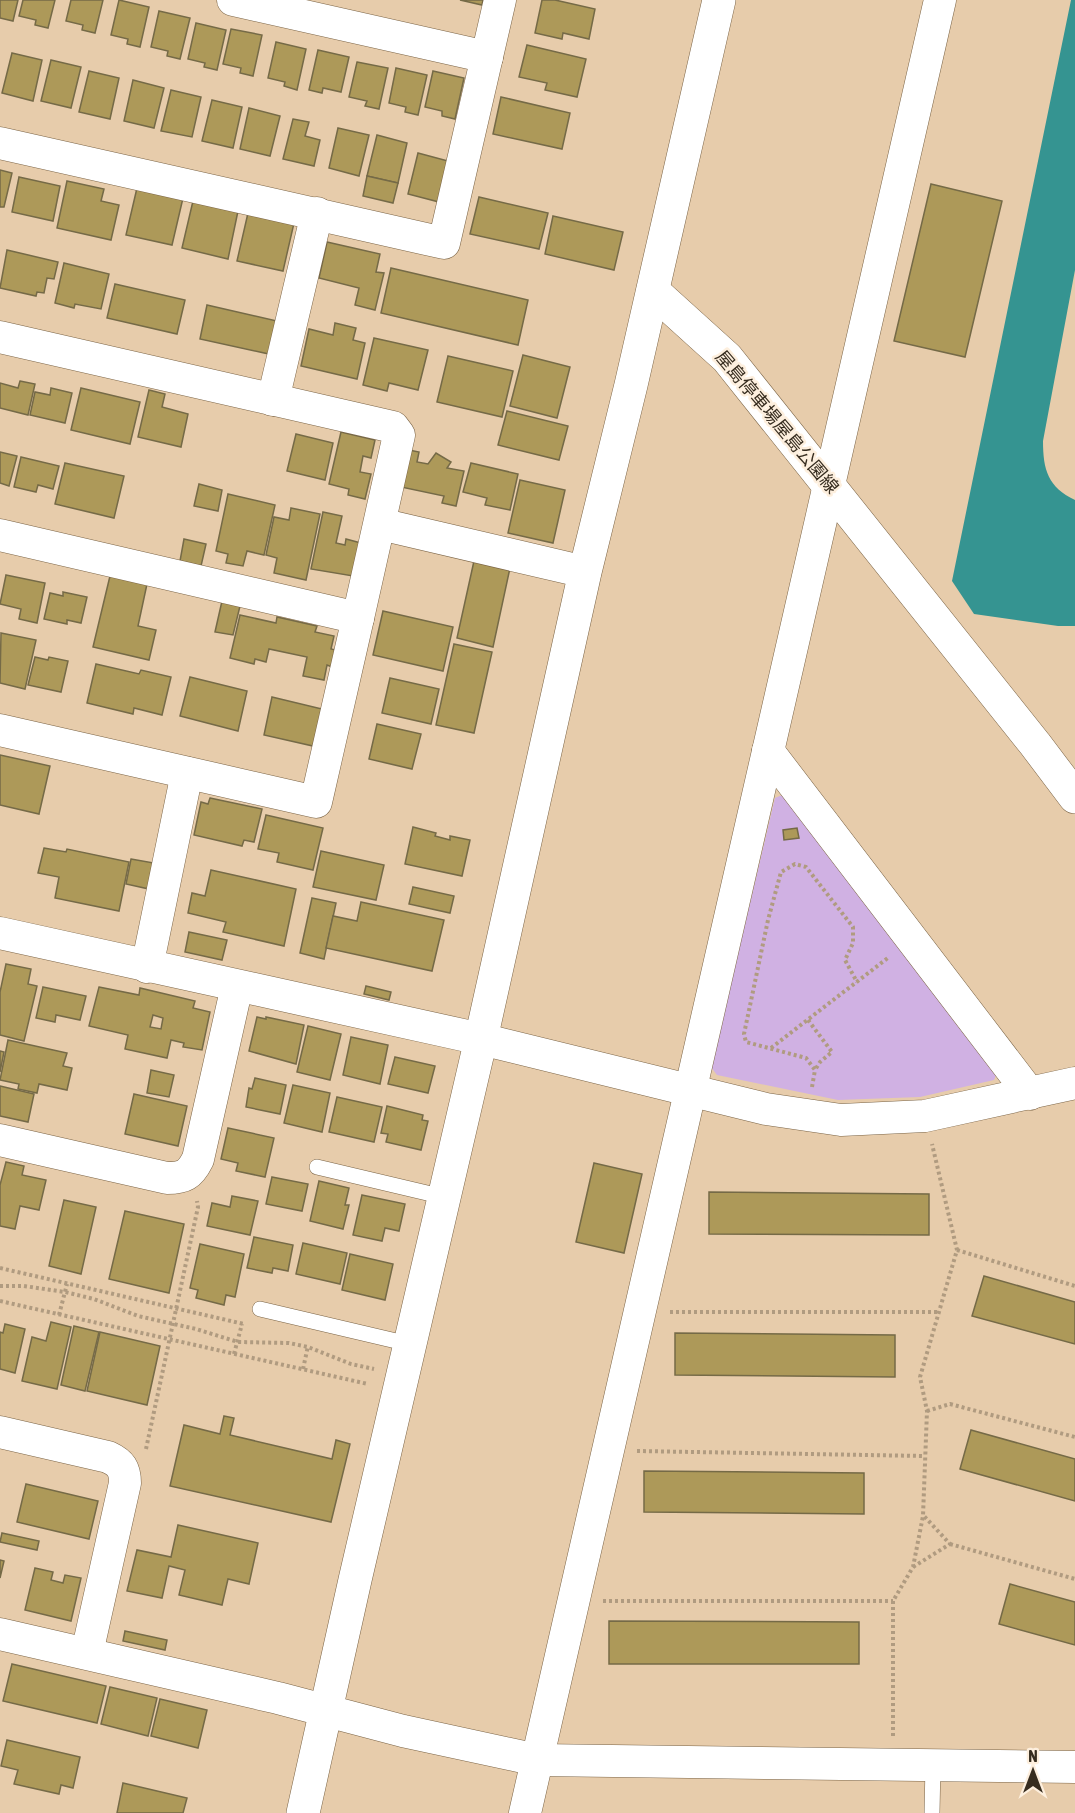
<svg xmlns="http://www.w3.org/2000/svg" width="1075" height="1813" viewBox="0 0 1075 1813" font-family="'Asap Condensed','Noto Sans JP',sans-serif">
<rect width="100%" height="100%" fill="#e7ccab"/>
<polygon fill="#d0b1e3" points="787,793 1000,1066 994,1080 920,1097 838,1100 717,1075 711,1067 775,798"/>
<path fill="#359491" d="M1071 0H1075V270L1043 441C1043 470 1048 487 1075 500V626H1058L974 614 952 581Z"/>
<g fill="#ad9959" stroke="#756a47" stroke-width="1.5" fill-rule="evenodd">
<polygon points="0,0 18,0 13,21 0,18"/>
<polygon points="23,0 55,0 48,28 35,25 36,20 19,16"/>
<polygon points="71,0 103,0 95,33 82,30 83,25 66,21"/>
<polygon points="119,0 149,7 140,47 127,44 128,39 111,35"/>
<polygon points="460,0 483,0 482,5"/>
<polygon points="542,0 555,0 595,9 589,39 563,33 562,39 535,33"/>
<polygon points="159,11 190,18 180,59 167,56 168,51 151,47"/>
<polygon points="196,23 226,30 217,70 204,67 205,63 188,59"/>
<polygon points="231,29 262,35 253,76 240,73 241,68 223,64"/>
<polygon points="276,42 306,49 297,90 284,86 285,82 268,78"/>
<polygon points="527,45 586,59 577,97 545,90 547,83 519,77"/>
<polygon points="318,50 349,57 341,92 323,88 322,93 309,90"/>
<polygon points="12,53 42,60 33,101 2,93"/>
<polygon points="51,60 81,67 71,108 41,101"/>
<polygon points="357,62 388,68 379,109 365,106 367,101 349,97"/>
<polygon points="396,68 427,75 418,115 405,112 406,107 389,103"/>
<polygon points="89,71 119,78 110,119 79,112"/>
<polygon points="433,71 464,78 455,119 442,116 442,111 425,107"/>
<polygon points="133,80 164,88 154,128 124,121"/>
<polygon points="171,90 201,97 192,137 161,131"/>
<polygon points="501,97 570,113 562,149 493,134"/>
<polygon points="212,100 242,107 233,148 202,141"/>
<polygon points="249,108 280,116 270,156 240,149"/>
<polygon points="293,119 309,122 305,136 320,140 314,166 283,159"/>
<polygon points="338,128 369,135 359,176 329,168"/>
<polygon points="377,135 407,143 398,183 367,176"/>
<polygon points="418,153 448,161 439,202 408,194"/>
<polygon points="0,170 12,173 4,207 0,207"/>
<polygon points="367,176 398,183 393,203 363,196"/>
<polygon points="19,177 60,186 53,221 12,212"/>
<polygon points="67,181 104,189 101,201 119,205 111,240 57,228"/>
<polygon points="931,184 1002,201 965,357 894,341"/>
<polygon points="137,188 183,198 172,245 126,235"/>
<polygon points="479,197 548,213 539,249 470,234"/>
<polygon points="193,201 238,211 228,259 182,248"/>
<polygon points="248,213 294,223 283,271 237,261"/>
<polygon points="553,216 623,232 614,270 545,254"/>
<polygon points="327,242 380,254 376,272 384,273 375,310 355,305 359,288 319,278"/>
<polygon points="7,250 58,262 54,279 47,278 44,293 37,292 36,296 0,288"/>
<polygon points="64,263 109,274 101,309 75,304 74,308 55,303"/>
<polygon points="391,268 528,300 518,345 381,313"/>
<polygon points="115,284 185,300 177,334 107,318"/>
<polygon points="207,305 277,321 269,354 200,339"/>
<polygon points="335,323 356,328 353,340 365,343 357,379 301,366 309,329 333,335"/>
<polygon points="374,338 428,350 418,390 389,383 387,391 363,385"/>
<polygon points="523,355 570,367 557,418 510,406"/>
<polygon points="448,356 513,371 502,417 437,402"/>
<polygon points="20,381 35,384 28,415 0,408 0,383 18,388"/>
<polygon points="51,388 72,393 65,423 30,415 35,392 50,395"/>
<polygon points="81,388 140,402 130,444 71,430"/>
<polygon points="149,390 165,394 162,407 188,414 181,447 138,437"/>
<polygon points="507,411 568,426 559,460 498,445"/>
<polygon points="341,432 375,440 371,458 363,456 360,472 371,474 365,499 348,495 349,489 329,484"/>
<polygon points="296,434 333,443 325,480 287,471"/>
<polygon points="409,450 419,452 417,462 428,464 436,453 451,462 447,468 464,471 456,506 442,503 444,496 401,487"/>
<polygon points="0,452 17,456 9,486 0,483"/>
<polygon points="21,457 59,466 53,489 38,485 36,492 14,487"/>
<polygon points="65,463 124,476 114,518 55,504"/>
<polygon points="471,463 518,474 510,510 485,505 487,498 463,492"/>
<polygon points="520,480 565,490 553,543 508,533"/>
<polygon points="199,484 222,490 218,511 194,506"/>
<polygon points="228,494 275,505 264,555 247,551 243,566 226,563 228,554 216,551"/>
<polygon points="291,508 320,514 306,580 274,573 277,558 266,555 274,517 289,520"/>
<polygon points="323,512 342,516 336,543 345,545 346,539 361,543 353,576 311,569"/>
<polygon points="184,539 206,544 201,566 180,561"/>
<polygon points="474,561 510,568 493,647 457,638"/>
<polygon points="6,575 45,583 37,623 19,619 21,609 0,604"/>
<polygon points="110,576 147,584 138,626 156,630 149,660 93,647"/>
<polygon points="63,592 87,597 81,623 67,620 67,624 44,619 50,593 63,596"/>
<polygon points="222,601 240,606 233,635 215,632"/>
<polygon points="383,611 453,627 443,671 373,655"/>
<polygon points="240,615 276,623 277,617 317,626 315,632 334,636 331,649 336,650 332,667 327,665 324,680 303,676 307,657 269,649 266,662 255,659 254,664 230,658"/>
<polygon points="1,633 36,640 25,689 0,683"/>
<polygon points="454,644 492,652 474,733 436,725"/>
<polygon points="35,657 48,660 49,657 68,661 61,692 28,685"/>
<polygon points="96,664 139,674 141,670 171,677 162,715 134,708 133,714 87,703"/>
<polygon points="190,677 247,691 238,731 180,716"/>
<polygon points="390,678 439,689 431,724 382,713"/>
<polygon points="272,697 322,709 313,746 264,735"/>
<polygon points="377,724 421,734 412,769 369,759"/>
<polygon points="0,755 50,766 39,814 0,805"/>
<polygon points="210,798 262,809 254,842 244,840 242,846 194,835 201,802 208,804"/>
<polygon points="266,815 323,828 313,870 277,862 279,853 258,849"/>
<polygon points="413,827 436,833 435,836 450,840 450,836 470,840 462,876 405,864"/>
<polygon points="797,828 799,838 784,840 783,830"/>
<polygon points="44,848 66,852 67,849 129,862 119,911 55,898 59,877 38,873"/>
<polygon points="321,851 384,865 376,900 313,887"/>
<polygon points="131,859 154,863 149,889 126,884"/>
<polygon points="211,870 296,889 284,946 223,932 226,922 188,913 192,893 205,896"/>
<polygon points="413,887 454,896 450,913 409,904"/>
<polygon points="312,898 336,903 324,959 300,953"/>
<polygon points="361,902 444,920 432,971 326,948 333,916 357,921"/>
<polygon points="189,932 227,940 222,960 185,952"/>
<polygon points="6,964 31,969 28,984 37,986 24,1041 0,1035 0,992"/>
<polygon points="366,986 391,992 389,1000 364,994"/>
<polygon points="43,987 86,996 80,1020 56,1015 55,1022 36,1018"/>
<path d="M99 987 139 995 140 988 195 1001 193 1008 210 1012 202 1050 183 1047 184 1043 171 1040 167 1058 125 1049 128 1035 89 1026ZM153 1015 163 1018 161 1029 150 1027Z"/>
<polygon points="257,1017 266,1019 266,1017 304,1025 296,1064 249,1051"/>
<polygon points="308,1026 341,1034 330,1080 297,1072"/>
<polygon points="351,1037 388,1045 380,1084 343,1075"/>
<polygon points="8,1040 67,1053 63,1066 72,1068 67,1090 39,1084 37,1093 18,1089 19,1084 0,1080"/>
<polygon points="0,1051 4,1052 0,1072"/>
<polygon points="395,1057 435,1066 428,1093 388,1084"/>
<polygon points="151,1070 174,1075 169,1097 147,1093"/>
<polygon points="255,1078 286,1085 280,1114 246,1107 249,1088 252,1089"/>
<polygon points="293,1085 330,1093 322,1132 284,1123"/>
<polygon points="0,1086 34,1094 28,1122 0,1116"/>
<polygon points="134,1094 187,1106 178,1146 125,1134"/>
<polygon points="337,1097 382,1107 374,1142 329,1132"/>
<polygon points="387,1106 423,1115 422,1120 428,1121 421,1150 386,1142 388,1134 381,1133"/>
<polygon points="228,1128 274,1138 265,1177 236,1171 238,1163 221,1159"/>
<polygon points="6,1162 24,1166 22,1175 46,1180 39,1210 20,1206 15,1229 0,1226 0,1185"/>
<polygon points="594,1163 642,1174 624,1253 576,1242"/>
<polygon points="272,1177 308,1184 302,1211 266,1204"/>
<polygon points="319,1181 349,1188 345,1205 349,1205 343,1229 310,1221"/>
<polygon points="709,1192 929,1194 929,1235 709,1234"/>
<polygon points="362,1195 405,1204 399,1231 385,1228 382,1241 353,1235"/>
<polygon points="232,1196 258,1201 250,1235 207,1226 212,1203 230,1207"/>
<polygon points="64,1200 96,1207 81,1274 49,1266"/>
<polygon points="125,1211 184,1224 169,1293 109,1279"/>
<polygon points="254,1237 293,1245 288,1271 273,1268 272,1273 247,1268"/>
<polygon points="303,1243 347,1253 340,1284 296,1274"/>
<polygon points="200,1244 244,1254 235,1297 226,1295 224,1305 196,1298 198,1290 190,1288"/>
<polygon points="350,1254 393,1264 385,1300 342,1290"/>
<polygon points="984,1276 1075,1302 1075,1344 972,1316"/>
<polygon points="51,1322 71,1327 57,1389 22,1381 32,1337 46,1341"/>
<polygon points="5,1324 25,1329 15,1373 0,1369 0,1332 3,1333"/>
<polygon points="74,1326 99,1332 85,1391 61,1385"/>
<polygon points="100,1332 160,1346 147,1405 87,1391"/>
<polygon points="675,1333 895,1335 895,1377 675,1375"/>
<polygon points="224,1416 234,1418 230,1435 332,1459 336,1440 350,1444 331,1522 170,1486 184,1425 220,1434"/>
<polygon points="971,1430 1075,1459 1075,1501 960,1469"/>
<polygon points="644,1471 864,1473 864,1514 644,1512"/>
<polygon points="26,1484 98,1501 89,1539 17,1522"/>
<polygon points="178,1525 258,1543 249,1584 228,1579 222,1605 179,1595 185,1570 169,1566 162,1598 127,1591 137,1550 171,1557"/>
<polygon points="2,1533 39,1541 37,1550 0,1542"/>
<polygon points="0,1560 4,1561 0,1578"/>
<polygon points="35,1568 53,1572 51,1580 63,1583 65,1575 81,1578 71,1621 25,1610"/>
<polygon points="1010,1584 1075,1602 1075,1645 999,1624"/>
<polygon points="609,1621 859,1622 859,1664 609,1664"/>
<polygon points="125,1631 167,1640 165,1650 123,1641"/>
<polygon points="12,1664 106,1686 97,1723 3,1701"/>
<polygon points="110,1687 157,1698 148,1736 101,1724"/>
<polygon points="160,1699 207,1710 198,1748 151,1736"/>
<polygon points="7,1740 80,1757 73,1788 61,1785 59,1794 14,1784 18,1770 1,1766"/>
<polygon points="123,1783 187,1798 183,1813 117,1813"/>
</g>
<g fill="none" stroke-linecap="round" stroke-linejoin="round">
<defs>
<g id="lane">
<polyline points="317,1167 444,1197"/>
<polyline points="260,1309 409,1344"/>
<polyline points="932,1813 933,1764"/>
</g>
<g id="street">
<polyline points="233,0 487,57"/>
<polyline points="0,143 444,243 500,0"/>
<polyline points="0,337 393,427 399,435 358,618"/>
<polyline points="273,400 317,213"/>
<polyline points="380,524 585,572"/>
<polyline points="0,535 358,618 316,802 0,730"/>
<polyline points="768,751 1030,1094"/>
<polyline points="0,933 481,1039 766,1109 841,1120 925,1116 1075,1083"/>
<polyline points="147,967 187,773"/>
<path d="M0 1140 167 1178C184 1178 190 1175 198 1159L237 986"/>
<path d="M0 1432 108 1457C121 1463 125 1469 125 1483L87 1653"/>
<polyline points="0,1634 278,1698 403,1731 537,1760 1075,1767"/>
<polyline points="525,1813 940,0"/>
</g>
<g id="secondary">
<polyline points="653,291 727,358 1035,744 1075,797"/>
<polyline points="303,1813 355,1580 481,1039 585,572 631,385 719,0"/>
</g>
</defs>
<use href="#lane" stroke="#7b6446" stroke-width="16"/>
<use href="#street" stroke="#7b6446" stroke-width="33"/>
<use href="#secondary" stroke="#7b6446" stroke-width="34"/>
<g stroke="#b09b80" stroke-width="4" stroke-dasharray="3 3" stroke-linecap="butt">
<polyline points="808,1020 832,1052 820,1062 815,1070"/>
<polyline points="771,1048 889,957"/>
<polyline points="812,1087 815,1070 806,1058 746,1042 744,1034 768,920 781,872 795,864 806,867 853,927 853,943 845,960 857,982"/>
<polyline points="957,1250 1075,1286"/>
<polyline points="0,1268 244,1324"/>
<polyline points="0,1286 24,1286 65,1292 94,1299 138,1316 196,1329 238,1342 289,1343 308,1347 351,1364 374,1369"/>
<polyline points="0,1301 368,1384"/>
<polyline points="670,1312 939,1312"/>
<polyline points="59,1315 67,1284"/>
<polyline points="234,1354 242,1324"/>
<polyline points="303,1369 308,1346"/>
<polyline points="927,1411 950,1404 1075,1437"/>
<polyline points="146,1449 198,1207 197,1201"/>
<polyline points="637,1451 924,1456"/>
<polyline points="950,1544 1075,1579"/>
<polyline points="913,1567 950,1544 924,1516"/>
<polyline points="603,1601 893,1601"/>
<polyline points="893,1736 893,1601 913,1567 923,1516 927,1411 920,1377 957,1250 932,1144"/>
</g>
<use href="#lane" stroke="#fff" stroke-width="15"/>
<use href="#street" stroke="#fff" stroke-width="32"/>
<use href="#secondary" stroke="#fff" stroke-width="33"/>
</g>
<g text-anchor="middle" stroke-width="5" stroke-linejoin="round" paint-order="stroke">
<g font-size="18" fill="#362c1f" stroke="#fdefde">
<text transform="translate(777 422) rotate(50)" y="6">屋島停車場屋島公園線</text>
</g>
</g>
<g transform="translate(1033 1771)" stroke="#fdefde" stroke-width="4.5" paint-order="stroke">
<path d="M0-4.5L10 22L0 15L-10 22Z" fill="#362c1f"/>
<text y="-9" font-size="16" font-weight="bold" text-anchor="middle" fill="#362c1f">N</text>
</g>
</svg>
